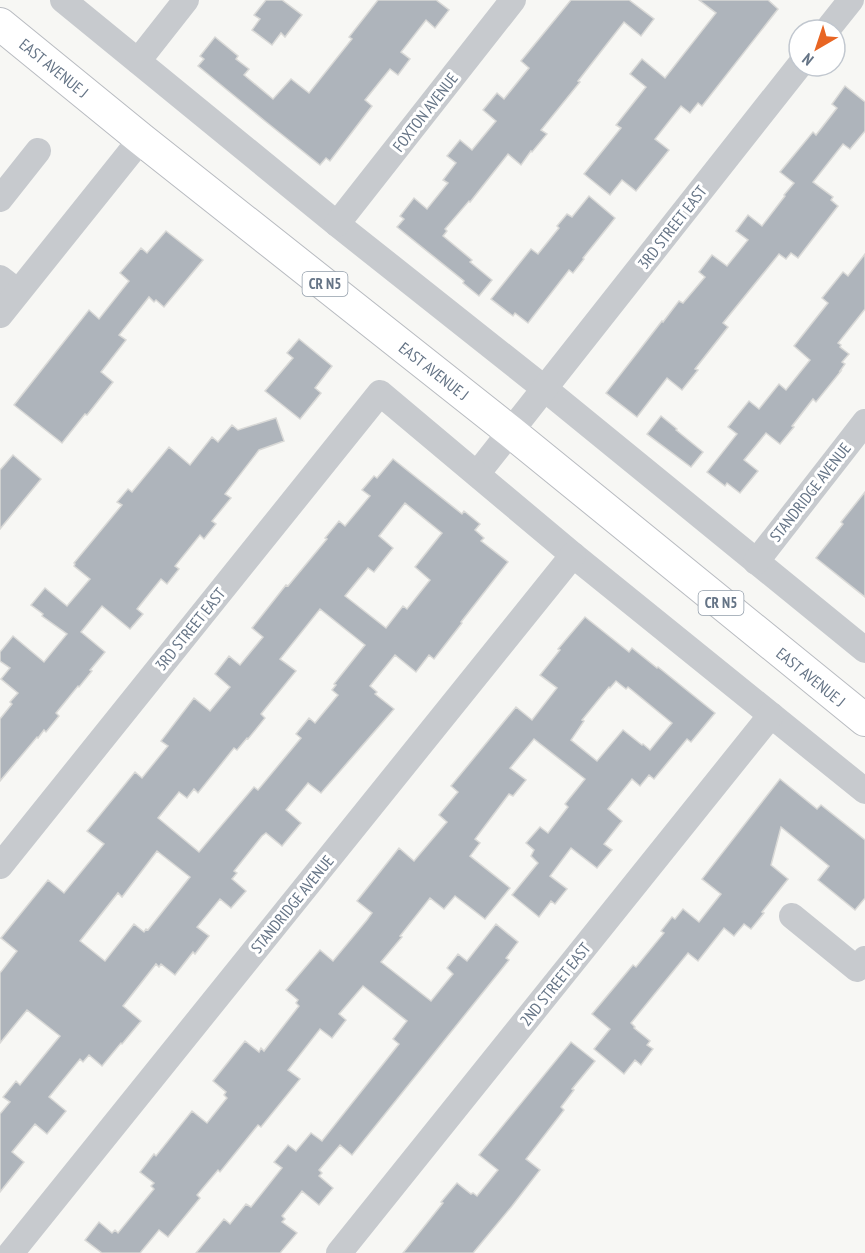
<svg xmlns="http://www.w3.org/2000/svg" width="865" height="1253" viewBox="0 0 865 1253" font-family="'PT Sans Narrow',sans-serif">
<rect width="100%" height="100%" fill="#f7f7f4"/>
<g fill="#aeb4bb" stroke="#d9d9d7" stroke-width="1.5" fill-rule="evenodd">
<polygon points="266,0 282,0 302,15 285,37 281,33 272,45 252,30 260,19 254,15"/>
<polygon points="378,0 436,0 449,10 435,28 426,20 401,52 410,59 398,75 390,69 365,100 372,106 330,161 326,158 320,165 265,121 198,66 204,59 200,56 215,37 238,56 236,59 249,69 244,75 273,99 291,79 309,93 352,39 349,37"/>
<polygon points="571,0 629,0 654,19 641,36 624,22 578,81 580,82 541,130 547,134 532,152 531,151 521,165 508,154 470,202 469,201 445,229 447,231 443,236 472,260 470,262 492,280 479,296 463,283 464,281 397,227 404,219 400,216 414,198 427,209 448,183 443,180 456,163 447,156 460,140 472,150 496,121 483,110 497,93 504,99 529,68 521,61"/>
<polygon points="699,0 768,0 778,9 702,106 698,103 690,113 681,106 655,139 669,150 636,191 622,180 610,195 584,174 621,128 616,125 646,87 630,74 642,59 665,78 716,13"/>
<polygon points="845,86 865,102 865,131 850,149 843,144 813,182 833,197 831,200 838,206 798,258 791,253 786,259 779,254 723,323 728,327 695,369 698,370 682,390 667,378 637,417 606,393 662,321 663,322 679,301 683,303 705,277 699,272 712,255 727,266 748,240 736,231 748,215 762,226 785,196 784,195 794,183 780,172 813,132 816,135 837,108 832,104"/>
<polygon points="589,196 615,218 583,258 584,259 573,273 569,270 528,323 515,313 513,316 491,299 531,249 538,254 559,228 557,226 567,214 572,217"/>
<polygon points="166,231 203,260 164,307 156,300 154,302 149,297 119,335 126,340 101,372 113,382 87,415 85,414 62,443 14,405 89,310 99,319 129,281 120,273 141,248 147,253"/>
<polygon points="865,254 865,309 838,343 841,345 840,347 849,354 842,362 845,364 840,371 841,371 816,402 813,399 792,426 794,427 780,444 766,433 744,460 758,471 740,493 727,483 725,486 707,472 737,434 728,427 749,401 759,409 779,384 786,390 810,360 794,346 828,303 822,298 843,272 848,276"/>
<polygon points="299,339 332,366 315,388 321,393 300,419 265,391 293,358 287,353"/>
<polygon points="661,416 677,429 676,430 703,452 691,467 647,434"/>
<polygon points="276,418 284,441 259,450 225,494 231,498 212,521 216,524 204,539 200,535 175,566 179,569 167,584 161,579 137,609 143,614 130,629 102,606 81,632 105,652 90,670 92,671 79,687 78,686 56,713 59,716 46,732 44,730 38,738 37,737 0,781 0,719 12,704 10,702 18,693 1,679 10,668 0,661 0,652 13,636 44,662 67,634 42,616 43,614 31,605 45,588 67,606 90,579 74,566 75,564 74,563 122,505 117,502 128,489 132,492 169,447 190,465 212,437 218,442 232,425 238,430"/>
<polygon points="13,455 41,479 0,529 0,470"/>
<path d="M393 459 462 514 464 511 480 524 475 530 484 538 481 541 508 562 461 622 462 623 434 659 429 655 416 672 395 655 370 686 377 692 375 694 394 709 321 793 308 783 286 810 301 823 282 846 266 833 262 836 234 871 237 873 232 879 246 891 231 908 220 899 197 927 209 936 195 954 193 952 175 975 161 964 159 967 156 964 123 1006 141 1021 122 1044 121 1043 102 1066 89 1055 83 1062 80 1059 49 1097 66 1111 47 1134 35 1124 12 1152 24 1162 0 1192V1114L10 1102 3 1097 16 1081 20 1085 60 1036 27 1010 0 1043V973L17 951 1 938 48 880 64 893 104 844 87 831 135 772 142 778 168 746 161 741 194 698 210 711 230 687 215 674 229 656 240 665 263 637 252 628 286 585 288 586 327 539 325 538 339 521 345 526 370 496 362 490 374 476 377 478ZM405 503 442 533 415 567 430 580 407 609 403 606 386 628 345 596 368 568 374 572 393 548 379 536ZM320 609 365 645 334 684 336 685 332 690 338 695 315 723 309 718 296 734 301 738 258 790 254 787 199 852 158 818 179 792 187 798 194 789 198 793 234 748 237 750 247 738 248 739 265 718 261 714 296 671 280 659ZM157 851 190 877 148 930 146 929 144 932 134 924 105 961 80 941 118 893 122 897Z"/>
<polygon points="865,492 865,597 816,558 843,524 841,522"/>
<path d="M585 617 629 652 632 648 657 668 658 667 715 713 691 742 687 739 654 779 649 775 640 786 632 779 608 809 622 821 604 844 612 850 597 868 571 848 550 876 567 889 555 904 551 901 539 917 512 895 538 863 531 856 534 850 526 843 540 827 548 833 568 807 565 804 585 779 534 739 510 768 526 780 513 796 509 794 475 839 480 843 470 856 510 888 485 919 455 896 444 909 430 898 400 936 402 937 381 962 431 1001 453 974 447 968 458 954 467 961 496 924 518 942 506 958 509 960 352 1155 340 1145 319 1170 322 1173 319 1176 333 1188 319 1205 302 1191 282 1216 285 1219 282 1222 297 1233 280 1253H196L224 1219 230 1224 246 1204 251 1207 282 1168 274 1162 288 1145 296 1151 311 1133 322 1141 399 1044 393 1039 407 1021 363 986 339 1014 346 1020 332 1038 320 1029 288 1070 300 1079 261 1127 258 1125 220 1172 218 1170 197 1195 200 1198 168 1237 159 1230 140 1253H102L85 1240 99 1222 112 1233 115 1230 118 1233 154 1189 151 1186 154 1183 140 1172 154 1154 156 1156 192 1111 207 1123 227 1098 224 1095 226 1092 213 1081 245 1041 259 1052 261 1048 264 1051 299 1006 296 1003 298 1000 286 990 320 950 333 961 367 920 372 913 357 901 399 848 414 861 447 822 439 815 458 792 451 786 516 707 532 720 557 688 540 675 560 650 558 649ZM616 681 626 689 628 687 672 723 650 750 643 744 642 745 623 730 597 761 571 740 584 721 582 720 609 687 610 688Z"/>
<polygon points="780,779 817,809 821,805 865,840 865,898 855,910 818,880 829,866 781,827 771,865 788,879 762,912 764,913 751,929 744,924 734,936 724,928 698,961 688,953 631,1023 635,1027 634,1028 650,1041 647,1045 653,1049 641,1065 635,1060 624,1074 594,1049 610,1029 592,1014 633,965 636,967 664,933 661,931 672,917 675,919 683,909 699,922 721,894 702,879"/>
<polygon points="571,1042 595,1061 572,1089 574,1090 561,1107 564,1110 526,1159 540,1170 512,1206 473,1253 403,1253 443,1203 441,1202 457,1183 471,1194 473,1193 477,1196 498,1170 479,1155"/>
</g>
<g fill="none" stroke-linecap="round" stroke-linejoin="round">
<defs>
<polyline id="major" points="0,24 141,139 511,432 865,720"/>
</defs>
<use href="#major" stroke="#b8bbc0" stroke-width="34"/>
<g stroke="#c7cace" stroke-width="26">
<polyline points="63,0 337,224 545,389 865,650"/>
<polyline points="827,30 851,0"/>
<polyline points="138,61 186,0"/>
<polyline points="0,199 38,151"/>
<polyline points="337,224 513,0"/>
<polyline points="0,278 18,292"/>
<polyline points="0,315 141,139"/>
<polyline points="477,474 799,66"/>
<polyline points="756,562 865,422"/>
<polyline points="0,866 380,393 573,555 865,791"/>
<polyline points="792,916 857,969 865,959"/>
<polyline points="11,1253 573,555"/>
<polyline points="339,1253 771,715"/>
</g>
<use href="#major" stroke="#fff" stroke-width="32"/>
</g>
<g text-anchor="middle" stroke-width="6" stroke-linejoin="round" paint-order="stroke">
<g fill="#fff" stroke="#939eaa" stroke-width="1.5">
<rect x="302.5" y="272" width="45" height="24" rx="4.5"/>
<rect x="698.5" y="591" width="45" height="24" rx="4.5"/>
</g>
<g font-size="15" font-weight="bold" fill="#657486">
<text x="325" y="289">CR N5</text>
<text x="721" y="608">CR N5</text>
</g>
<g font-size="16" fill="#657486" stroke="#fff">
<text transform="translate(54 68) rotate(39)" y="6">EAST AVENUE J</text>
<text transform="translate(425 112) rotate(-52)" y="6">FOXTON AVENUE</text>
<text transform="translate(672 227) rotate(-52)" y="6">3RD STREET EAST</text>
<text transform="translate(434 371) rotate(38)" y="6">EAST AVENUE J</text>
<text transform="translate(810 492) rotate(-52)" y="6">STANDRIDGE AVENUE</text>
<text transform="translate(190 629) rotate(-51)" y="6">3RD STREET EAST</text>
<text transform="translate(811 677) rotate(39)" y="6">EAST AVENUE J</text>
<text transform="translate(292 904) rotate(-51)" y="6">STANDRIDGE AVENUE</text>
<text transform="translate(555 984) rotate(-51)" y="6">2ND STREET EAST</text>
</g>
</g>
<g transform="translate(817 48) rotate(219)"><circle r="28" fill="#ffffff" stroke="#c1c7cf" stroke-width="1.5"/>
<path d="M0-4.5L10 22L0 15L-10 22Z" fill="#e86523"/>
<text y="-9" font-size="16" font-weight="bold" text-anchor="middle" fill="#657486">N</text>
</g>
</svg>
